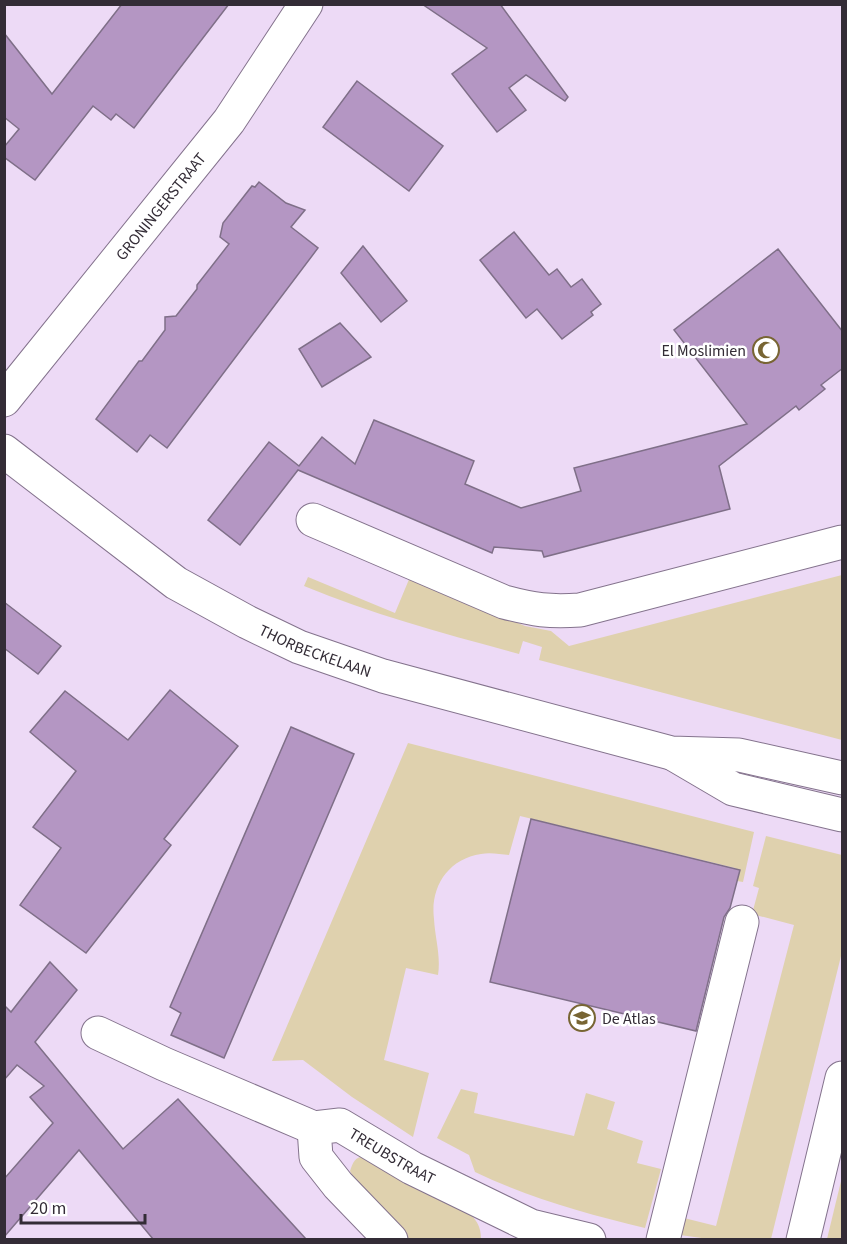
<svg xmlns="http://www.w3.org/2000/svg" width="847" height="1244" viewBox="0 0 847 1244" font-family="'Source Sans 3',sans-serif">
<rect width="100%" height="100%" fill="#eddaf6"/>
<g fill="#dfd1ae">
<path d="M842 575V740L539 660 542 647 523 641 519 654C446 634 374 615 304 586L308 577 395 613 410 577 525 626 551 631 569 646Z"/>
<path d="M408 743 754 832 743 882 737 881 738 870 735 868 520 816 509 855C500 854 489 852 481 854 448 859 430 887 434 919 435 938 441 956 438 975L406 968 384 1060 429 1073 413 1137 352 1097 303 1060 272 1061Z"/>
<polygon points="766,836 842,855 842,952 771,1239 716,1240 680,1235 684,1218 716,1226 794,925 752,914 759,888 753,886"/>
<path d="M461 1089 478 1093 474 1113 574 1136 586 1093 615 1102 607 1129 643 1141 637 1163 661 1169 645 1228C587 1214 529 1198 475 1172L469 1155 437 1138Z"/>
<path d="M365 1156 466 1210C476 1219 481 1226 481 1239H409L354 1179 350 1171C353 1162 355 1157 365 1156Z"/>
<polygon points="842,1177 842,1239 827,1239"/>
</g>
<g fill="#b496c3" stroke="#7f6f88" stroke-width="1.5">
<polygon points="122,4 229,4 134,128 116,114 111,120 93,106 35,180 4,157 4,147 19,129 4,117 4,33 52,94"/>
<polygon points="422,4 500,4 568,97 565,101 526,75 509,88 526,110 497,132 452,74 487,48"/>
<polygon points="357,81 443,146 409,191 323,127"/>
<polygon points="259,182 286,203 305,210 291,227 318,248 167,448 150,435 137,452 96,419 139,361 142,361 165,330 165,317 176,316 197,289 197,285 229,244 220,237 223,223 252,186 255,187"/>
<polygon points="514,232 549,275 557,269 571,287 582,279 601,304 591,312 593,315 562,339 537,309 526,318 480,260"/>
<polygon points="363,246 407,301 381,322 341,273"/>
<polygon points="778,249 843,332 843,368 821,385 825,389 799,410 796,406 719,466 730,509 544,557 542,551 494,547 492,553 298,470 240,545 208,520 269,442 299,466 322,437 355,464 374,420 474,461 465,484 521,508 581,491 574,468 747,424 674,330"/>
<polygon points="340,323 371,357 322,387 299,349"/>
<polygon points="4,602 61,646 38,674 4,648"/>
<polygon points="170,690 238,746 164,839 171,845 86,953 20,905 61,848 33,827 76,771 30,732 65,691 128,740"/>
<polygon points="291,727 354,754 224,1058 171,1035 181,1013 170,1007"/>
<polygon points="531,819 740,870 730,908 724,917 696,1031 490,982"/>
<polygon points="50,962 77,990 35,1042 123,1149 178,1099 306,1239 153,1239 79,1150 4,1237 4,1179 53,1123 30,1097 44,1086 17,1065 4,1080 4,1005 11,1012"/>
</g>
<g fill="none" stroke-linecap="round" stroke-linejoin="round">
<defs>
<g id="minor">
<path id="s1" d="M4 400 229 121 306 4"/>
<path id="s2" d="M4 451 176 583 247 622 299 647 383 676 671 753 739 755 842 778"/>
<path d="M313 520 504 602C534 610 549 612 580 610L842 542"/>
<polyline points="675,755 733,789 842,815"/>
<polyline points="98,1033 164,1064 314,1128"/>
<path id="s3" d="M391 1240 338 1185 316 1157 314 1128 340 1125 412 1168 531 1226 589 1240"/>
<polyline points="663,1240 742,922"/>
<polyline points="803,1240 842,1078"/>
</g>
</defs>
<use href="#minor" stroke="#84738d" stroke-width="35"/>
<use href="#minor" stroke="#fff" stroke-width="33"/>
</g>
<defs>
<symbol id="mosque-ring" viewBox="-11 -11 22 22"><circle r="9.5" fill="#fff" stroke="#786533" stroke-width="1.5"/><path d="M3.5-4.9A6 6 0 1 0 3.5 4.9A5 5 0 1 1 3.5-4.9Z" fill="#786533"/></symbol>
<symbol id="school-ring" viewBox="-11 -11 22 22"><circle r="9.5" fill="#fff" stroke="#786533" stroke-width="1.5"/><path d="M0-5L7-2L0 1L-7-2ZM-4 1L0 2.5L4 1V4Q0 6-4 4Z" fill="#786533"/></symbol>
</defs>
<g fill-rule="evenodd">
<use href="#mosque-ring" x="751" y="335" width="30" height="30"/>
<use href="#school-ring" x="567" y="1003" width="30" height="30"/>
</g>
<g text-anchor="middle" stroke-width="5" stroke-linejoin="round" paint-order="stroke">
<g font-size="16" fill="#332c36" stroke="#fff">
<text dy="6" stroke="none"><textPath href="#s1" startOffset="249">GRONINGERSTRAAT</textPath></text>
<text dy="6" stroke="none"><textPath href="#s2" startOffset="372">THORBECKELAAN</textPath></text>
<text dy="6" stroke="none"><textPath href="#s3" startOffset="228">TREUBSTRAAT</textPath></text>
</g>
<g font-size="16" fill="#332c36" stroke="#fff" text-anchor="end">
<text x="746" y="356">El Moslimien</text>
<text x="602" y="1024" text-anchor="start">De Atlas</text>
</g>
</g>
<rect width="847" height="1244" fill="none" stroke="#332c36" stroke-width="12"/>
<path d="M21 1214v9h124v-9" fill="none" stroke="#332c36" stroke-width="3"/>
<text x="30" y="1214" font-size="18" fill="#332c36" stroke="#ffffff" stroke-width="4.5" paint-order="stroke">20 m</text>
</svg>
